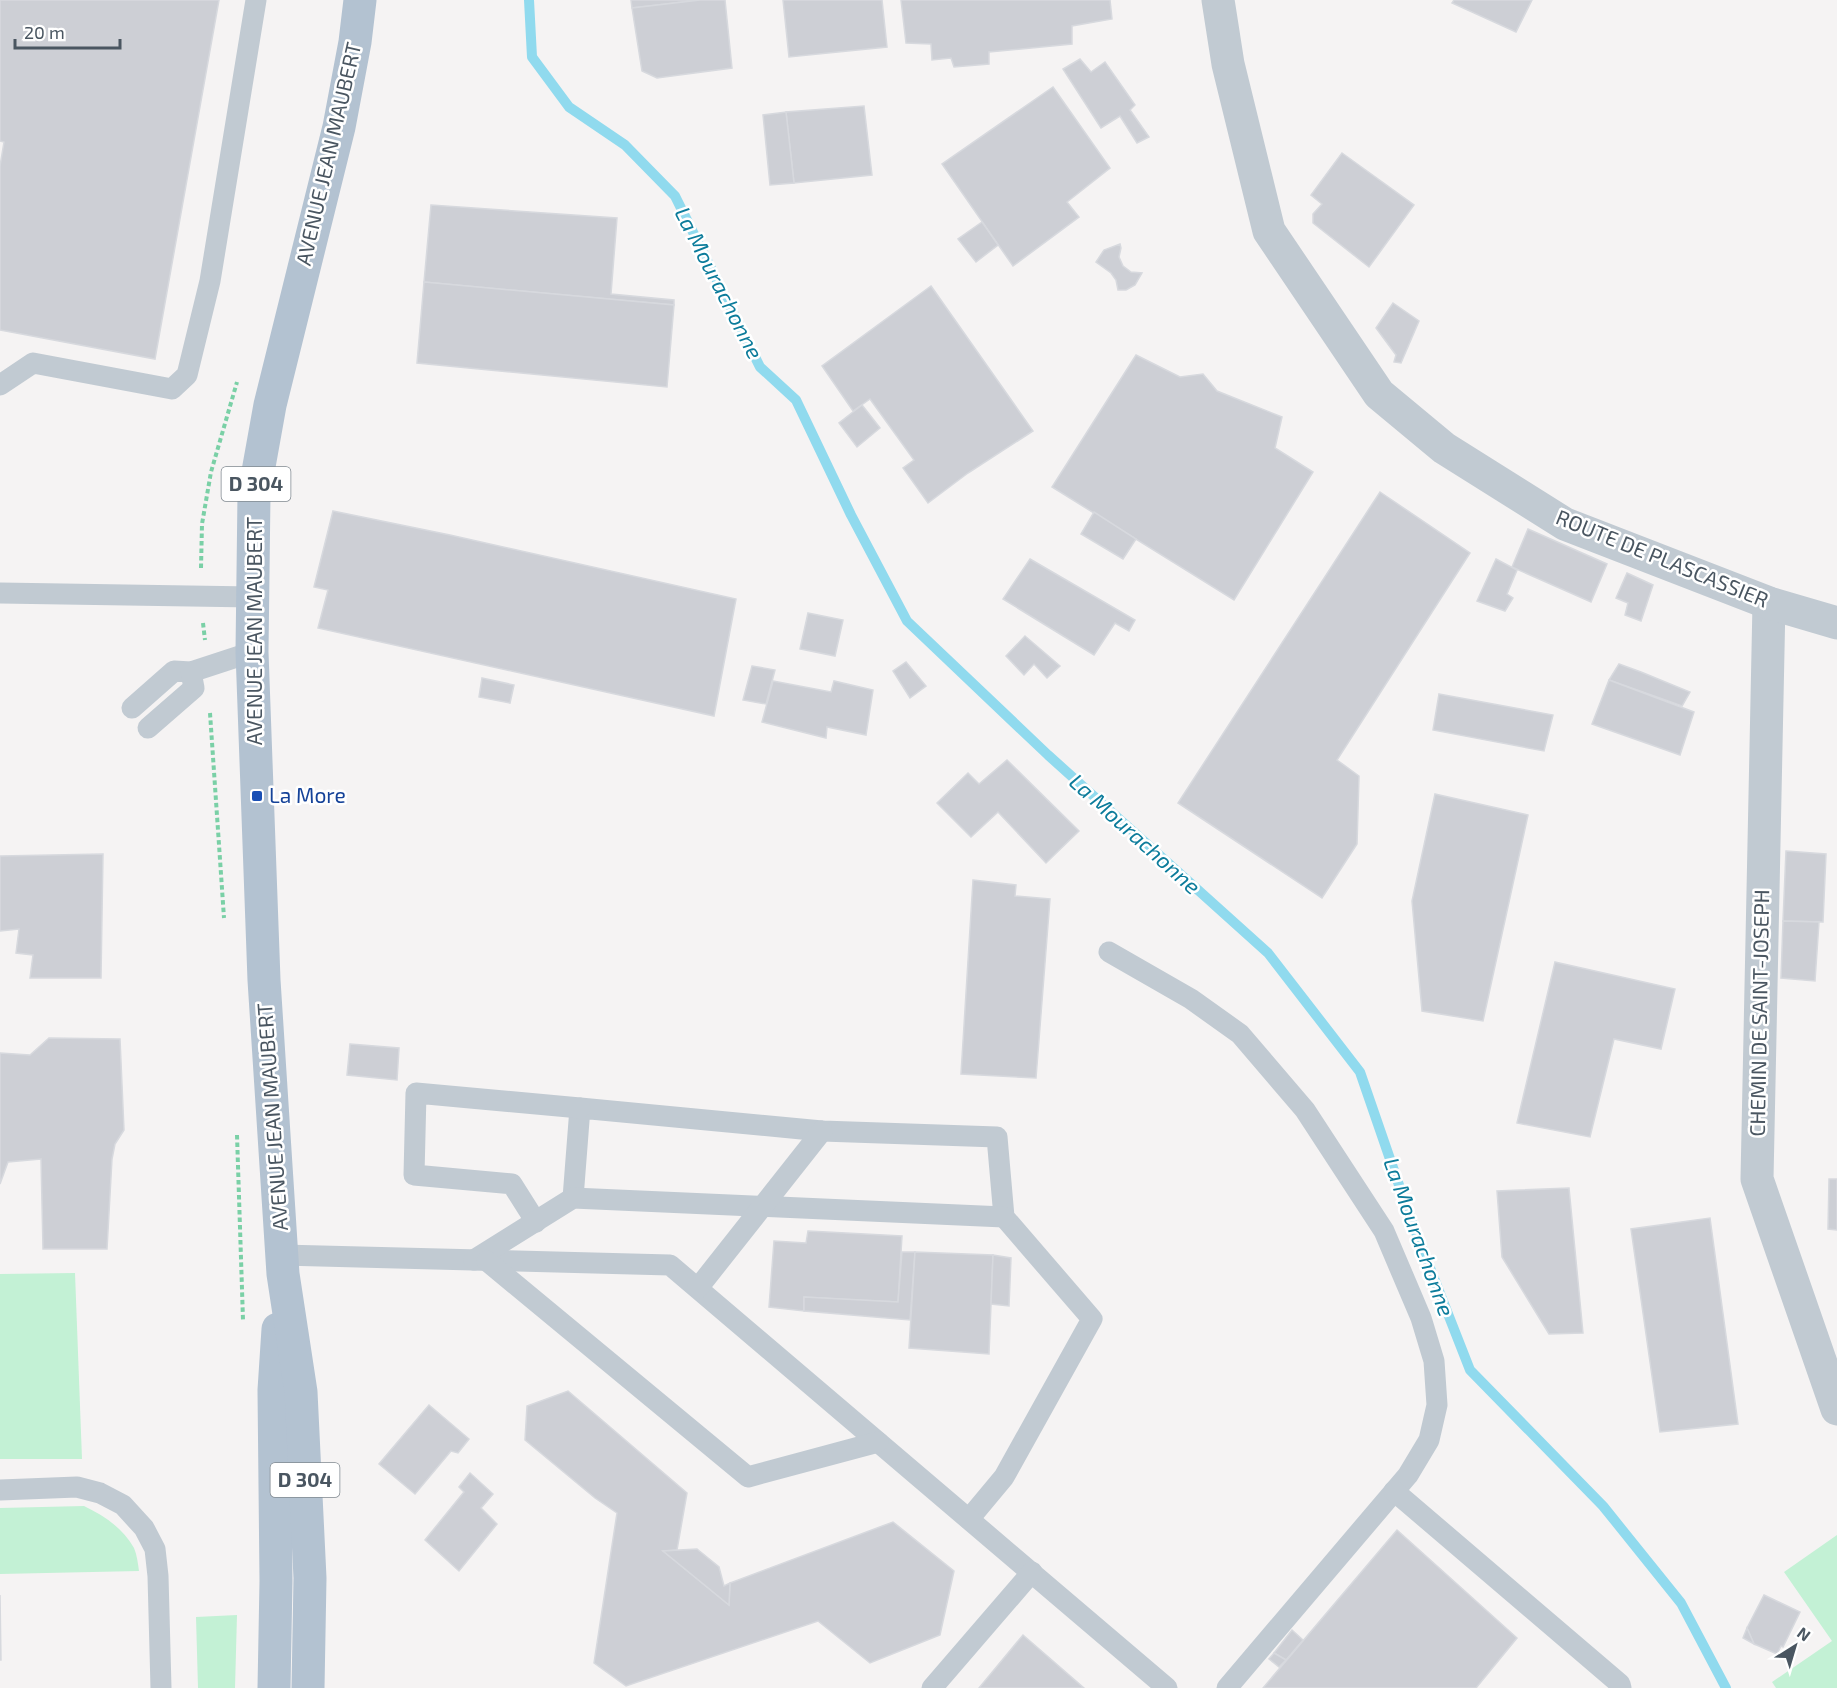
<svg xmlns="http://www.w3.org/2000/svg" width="1837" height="1688" viewBox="0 0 1837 1688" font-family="'Exo 2',sans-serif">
<rect width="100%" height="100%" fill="#f5f3f3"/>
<g fill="#c3f1d5">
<polygon points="75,1273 82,1459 0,1459 0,1274"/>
<path d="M84 1506C103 1515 123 1528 134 1548 137 1555 138 1564 139 1571L0 1574V1508Z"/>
<polygon points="1837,1535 1837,1688 1776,1688 1772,1682 1832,1641 1784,1572"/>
<polygon points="237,1615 235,1688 198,1688 196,1617"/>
</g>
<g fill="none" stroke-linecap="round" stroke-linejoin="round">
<polyline stroke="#90daee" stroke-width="10" points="529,0 532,57 569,107 625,145 675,196 760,367 796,400 851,515 907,621 1048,755 1268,953 1360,1072 1410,1217 1470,1370 1603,1506 1681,1603 1726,1688"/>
</g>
<g fill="#cdcfd5" stroke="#d7d9de" stroke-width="1.5">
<polygon points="0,0 219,0 155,359 0,330 0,166 4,142 0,141"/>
<polygon points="631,0 700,0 632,8"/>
<polygon points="700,0 725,0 732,68 657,78 642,71 632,8"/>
<polygon points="783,0 882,0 887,47 789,57"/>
<polygon points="901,0 1110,0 1112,19 1072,26 1072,44 989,52 989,64 954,67 951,58 932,60 931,44 906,43"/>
<polygon points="1454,0 1532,0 1516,32 1452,3"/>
<polygon points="1080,59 1091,72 1105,62 1135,105 1130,110 1149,137 1137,143 1120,116 1101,128 1063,69"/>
<polygon points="1053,87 1110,168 1067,202 1079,217 1013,266 942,164"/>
<polygon points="864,106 872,175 794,183 786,112"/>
<polygon points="786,112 794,183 770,185 763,115"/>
<polygon points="1342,153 1414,205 1369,267 1313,223 1313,214 1322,204 1311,195"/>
<polygon points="431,205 617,218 611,294 674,300 674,305 424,282"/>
<polygon points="982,222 998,245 976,262 958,239"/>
<polygon points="1120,244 1121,248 1119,257 1123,266 1131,272 1142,273 1135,285 1126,290 1118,290 1116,280 1111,273 1096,262 1104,250"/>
<polygon points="424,282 674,305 667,387 417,363"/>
<polygon points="931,286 1033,431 968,473 928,503 903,468 914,460 870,399 853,411 822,366"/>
<polygon points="1393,303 1419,321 1401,363 1394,362 1396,355 1376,328"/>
<polygon points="1136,355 1180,377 1203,374 1217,391 1282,417 1275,448 1313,472 1234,600 1052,487"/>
<polygon points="862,405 880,428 857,447 839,423"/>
<polygon points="1380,492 1470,553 1337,760 1359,776 1357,844 1322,898 1178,803"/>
<polygon points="333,511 450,535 736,599 714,716 318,628 328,590 314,587"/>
<polygon points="1094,512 1136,539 1123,559 1081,534"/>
<polygon points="1528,529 1607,564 1591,602 1512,567"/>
<polygon points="1030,559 1135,620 1129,631 1115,623 1094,655 1003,599"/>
<polygon points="1496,559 1517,570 1507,594 1513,598 1505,611 1477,601"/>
<polygon points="1627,573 1653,585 1641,621 1625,615 1628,603 1616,598"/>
<polygon points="808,613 843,620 835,656 800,649"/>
<polygon points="1025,636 1060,666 1047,678 1034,664 1024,675 1006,656"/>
<polygon points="906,662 926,686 910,698 893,671"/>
<polygon points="1619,664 1641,672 1690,692 1682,706 1609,680"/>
<polygon points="752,666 775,670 766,704 743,700"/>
<polygon points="482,678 514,685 510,703 479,697"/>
<polygon points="1609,680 1694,712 1680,755 1592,724"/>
<polygon points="773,681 831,692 834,681 873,690 866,735 827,727 826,738 762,722"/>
<polygon points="1439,694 1553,715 1544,751 1433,730"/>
<polygon points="1007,760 1079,831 1046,863 998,812 971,837 937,803 968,773 979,784"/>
<polygon points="1435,794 1528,815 1483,1021 1422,1011 1412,901"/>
<polygon points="1786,851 1826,854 1823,922 1783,921"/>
<polygon points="103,854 101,978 30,978 33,955 16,953 19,929 0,931 0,856"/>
<polygon points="973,880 1016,885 1015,896 1050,899 1036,1078 961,1074"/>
<polygon points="1783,921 1819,922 1815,981 1781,978"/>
<polygon points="1555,962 1675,989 1661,1049 1614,1039 1590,1137 1517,1123"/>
<polygon points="49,1038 120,1039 124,1130 115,1144 112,1159 107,1249 43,1249 41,1159 8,1162 0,1184 0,1053 30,1055"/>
<polygon points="350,1044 399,1048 397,1080 347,1075"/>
<polygon points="1829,1179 1837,1179 1837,1230 1828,1229"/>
<polygon points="1569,1188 1583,1333 1549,1334 1502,1257 1497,1191"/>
<polygon points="1710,1218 1738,1424 1660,1432 1631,1229"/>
<polygon points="808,1231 902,1236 898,1302 804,1297 804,1311 769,1307 774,1241 806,1243"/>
<polygon points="902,1252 915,1252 910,1320 804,1311 804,1297 898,1302"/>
<polygon points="915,1252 993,1255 989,1354 909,1348"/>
<polygon points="993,1255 1011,1258 1009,1306 991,1304"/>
<polygon points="568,1391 687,1493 677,1550 663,1551 729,1605 730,1583 893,1522 954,1571 940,1635 870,1663 818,1621 626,1686 594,1663 617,1513 595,1498 525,1440 527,1406"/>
<polygon points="429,1405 469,1439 458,1453 451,1451 415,1494 379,1464"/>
<polygon points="470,1473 493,1494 481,1508 497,1524 459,1571 425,1540 464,1492 459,1487"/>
<polygon points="1397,1530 1517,1638 1476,1688 1263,1688"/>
<polygon points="697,1549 719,1567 724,1586 730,1583 729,1605 663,1551"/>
<polygon points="0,1595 1,1660 0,1660"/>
<polygon points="1764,1595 1800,1612 1783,1647 1781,1646 1777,1654 1754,1644 1747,1628"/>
<polygon points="1747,1628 1754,1644 1743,1638"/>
<polygon points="1292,1630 1303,1640 1286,1660 1274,1653"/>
<polygon points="1023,1635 1084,1688 979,1688"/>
<polygon points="1274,1653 1286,1660 1279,1667 1269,1659"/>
</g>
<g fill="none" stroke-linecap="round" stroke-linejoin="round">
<g stroke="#7ad0a6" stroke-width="4" stroke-dasharray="4.5 3" stroke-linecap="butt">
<polyline points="201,568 202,524 211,472 237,382"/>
<polyline points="203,623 205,640"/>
<polyline points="210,713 224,918"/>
<polyline points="237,1135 243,1320"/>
</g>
<g stroke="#c1cad2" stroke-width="21">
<polyline points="0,385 33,363 172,389 187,375 210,281 256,0"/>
<polyline points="0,593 253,597"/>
<polyline points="132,708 174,671 191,672 252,652"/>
<polyline points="148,728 194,688 191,672"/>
<polyline points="1109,952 1191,999 1240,1034 1305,1110 1384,1231 1421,1318 1434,1361 1437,1405 1429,1440 1408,1475 1227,1688"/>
<polyline points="573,1198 580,1108 822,1131 997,1137 1004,1217 1092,1319 1004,1477 969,1519"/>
<polyline points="536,1222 512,1184 414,1175 416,1093 580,1108"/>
<polyline points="282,1255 670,1265 1167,1688"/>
<polyline points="474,1260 573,1198 1004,1217"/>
<polyline points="487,1261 748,1477 878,1442"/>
<polyline points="698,1288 822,1131"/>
<polyline points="0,1490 77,1487 100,1493 123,1505 144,1528 155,1549 158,1576 161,1688"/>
<polyline points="1394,1491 1620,1684 1621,1688"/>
<polyline points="932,1688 1032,1572"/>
</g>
<polyline stroke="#c1cad2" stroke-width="33" points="1769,603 1757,1179 1837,1409"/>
<polyline stroke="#c1cad2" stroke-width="33" points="1218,0 1228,64 1269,231 1379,394 1444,448 1565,524 1769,603 1837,623"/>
<g stroke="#b3c2d1" stroke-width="33">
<polyline points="274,1688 276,1581 274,1390 278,1329"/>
<polyline points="308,1688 310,1578 301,1392 283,1274 264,980 252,652 254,494 270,405 339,127 355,42 360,0"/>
</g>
</g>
<rect fill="#1a4fb4" stroke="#fff" stroke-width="2" x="251" y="790" width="12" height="12" rx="3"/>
<g text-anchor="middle" stroke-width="5" stroke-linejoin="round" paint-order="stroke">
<g fill="#fff" stroke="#808990" stroke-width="1.5">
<rect x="221.5" y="467" width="69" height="34" rx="4.5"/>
<rect x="270.5" y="1463" width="69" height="34" rx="4.5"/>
</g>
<g font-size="20" font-weight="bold" fill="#4a5661">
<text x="256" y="491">D 304</text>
<text x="305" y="1487">D 304</text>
</g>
<g font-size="21" fill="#4a5661" stroke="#fff">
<text transform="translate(329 154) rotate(-77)" y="7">AVENUE JEAN MAUBERT</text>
<text transform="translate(1662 559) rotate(22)" y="7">ROUTE DE PLASCASSIER</text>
<text transform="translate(255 631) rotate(-90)" y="7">AVENUE JEAN MAUBERT</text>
<text transform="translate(1760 1013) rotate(-89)" y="7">CHEMIN DE SAINT-JOSEPH</text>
<text transform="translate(273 1117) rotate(-94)" y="7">AVENUE JEAN MAUBERT</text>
</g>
<g font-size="21" fill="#164399" stroke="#fff" text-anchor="start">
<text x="269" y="803">La More</text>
</g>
<g font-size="22" font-style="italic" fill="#0c7c9b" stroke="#fff">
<text transform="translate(719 283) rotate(63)" y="8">La Mourachonne</text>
<text transform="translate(1135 834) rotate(42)" y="8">La Mourachonne</text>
<text transform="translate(1419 1237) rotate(70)" y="8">La Mourachonne</text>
</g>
</g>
<g transform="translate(1795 1646) rotate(37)" stroke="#ffffff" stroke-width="4.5" paint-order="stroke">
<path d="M0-4.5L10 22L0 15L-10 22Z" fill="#4a5661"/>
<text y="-9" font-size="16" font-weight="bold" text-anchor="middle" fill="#4a5661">N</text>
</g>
<path d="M15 39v9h105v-9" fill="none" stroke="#4a5661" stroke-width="3"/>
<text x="24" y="39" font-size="18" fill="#4a5661" stroke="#ffffff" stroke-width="4.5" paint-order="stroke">20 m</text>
</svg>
